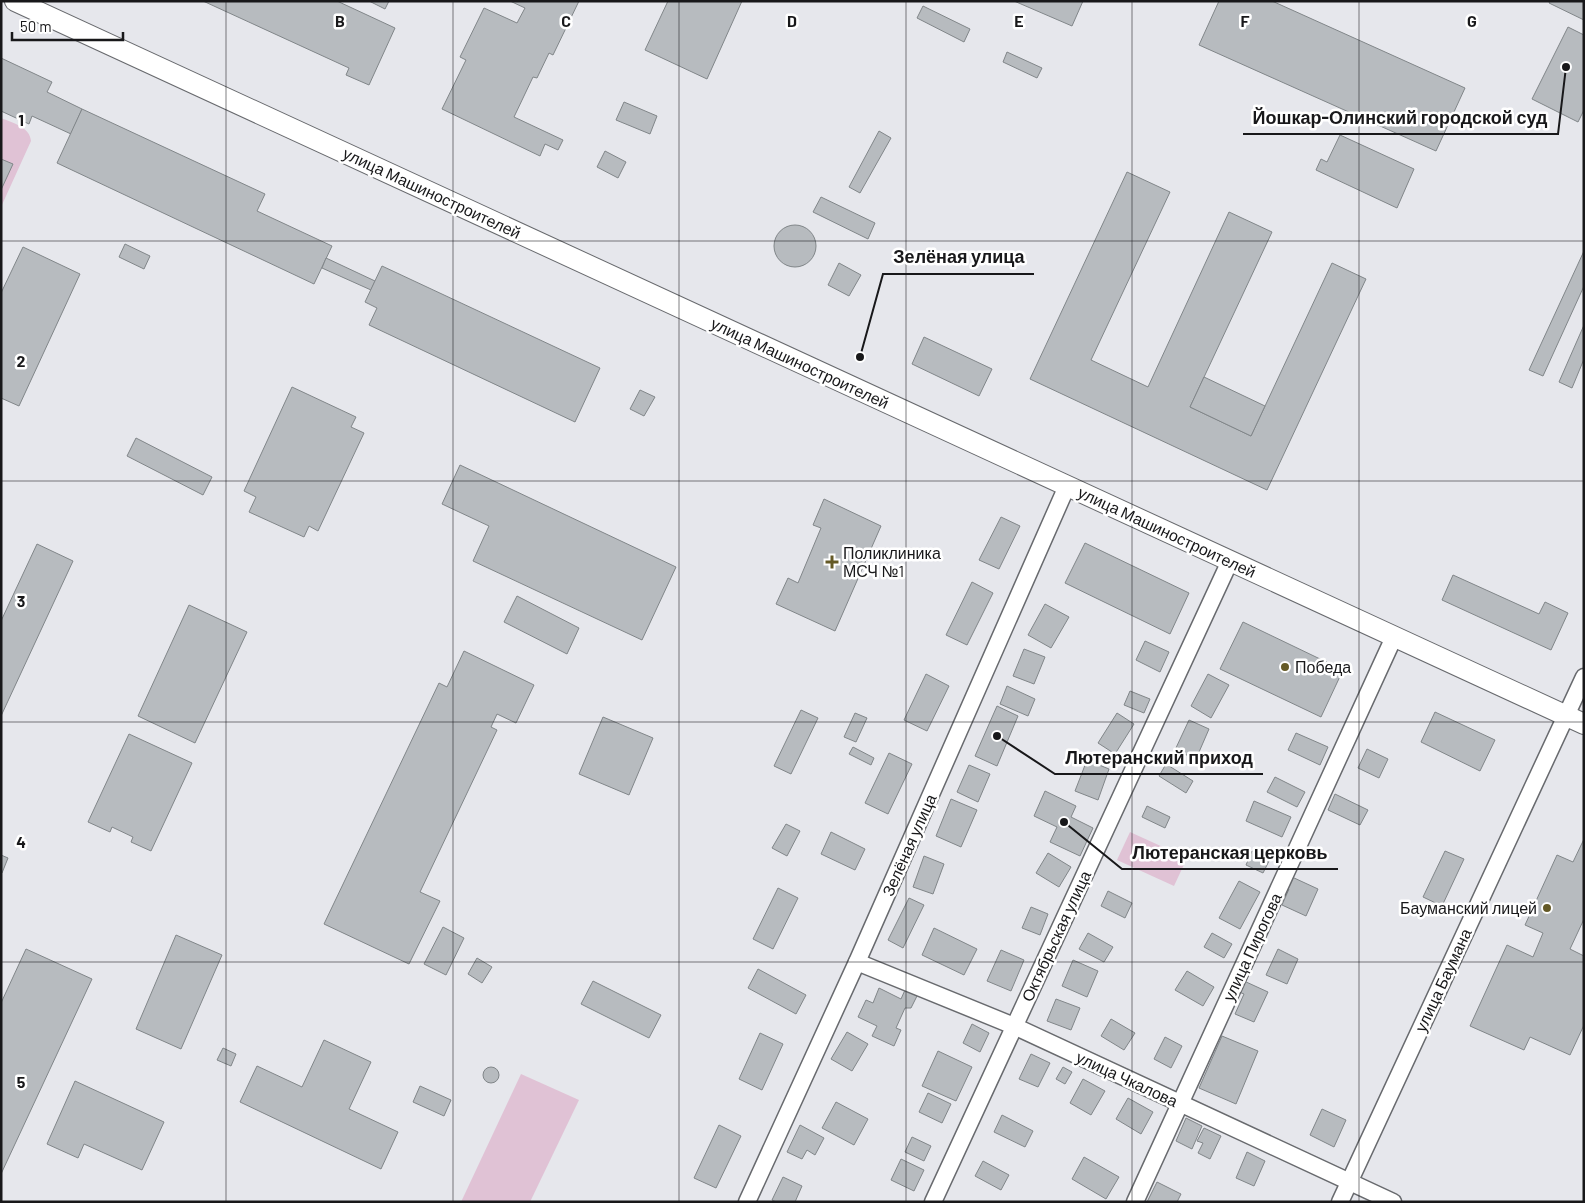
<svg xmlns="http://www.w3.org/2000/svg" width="1585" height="1203" viewBox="0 0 1585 1203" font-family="Barlow,sans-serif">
<rect width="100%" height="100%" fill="#e6e7ec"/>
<g fill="#e0c2d5">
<path d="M1 118C13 123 30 127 31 141L1 207Z"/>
<polygon points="1130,832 1187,858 1174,886 1117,860"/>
<polygon points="521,1074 579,1100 530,1202 461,1202"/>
</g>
<g fill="#b7bbbf" stroke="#818689">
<polygon points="203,1 337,1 395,28 369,85 346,75 349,68"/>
<polygon points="369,1 389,1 385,9"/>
<polygon points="510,1 579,1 553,55 549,53 537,78 533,77 514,117 563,140 558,150 545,144 540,156 442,109 466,60 460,57 484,8 517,23 525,8"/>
<polygon points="668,1 742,1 707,79 645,50"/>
<polygon points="1014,1 1083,1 1072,26"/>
<polygon points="1219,1 1272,1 1465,88 1436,151 1199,45"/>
<polygon points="1550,1 1584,1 1584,20 1549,3"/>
<polygon points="923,6 970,29 964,42 917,18"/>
<polygon points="1568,27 1584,35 1584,110 1578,122 1532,99"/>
<polygon points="1007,52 1042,68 1037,78 1003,62"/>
<polygon points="1,58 52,82 47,92 82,109 71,134 32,116 29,124 1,111"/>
<polygon points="624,102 657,116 650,134 616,120"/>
<polygon points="82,109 265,194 257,211 332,246 314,284 57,163"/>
<polygon points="879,131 891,138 860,193 849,187"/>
<polygon points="1340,135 1414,169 1397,208 1316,170 1321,159 1327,162"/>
<polygon points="605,151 626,162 618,178 597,167"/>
<polygon points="1,159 13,164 1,190"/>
<polygon points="1127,172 1170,192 1091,360 1148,387 1229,212 1272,232 1190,407 1251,436 1332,263 1366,279 1267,490 1030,379"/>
<polygon points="821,197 875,223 868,239 813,212"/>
<circle cx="795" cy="246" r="21"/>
<polygon points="125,244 150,256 144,269 119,257"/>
<polygon points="23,247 80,274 19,406 1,398 1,293"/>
<polygon points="1584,251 1584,286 1543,376 1529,370"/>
<polygon points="326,258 375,281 371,290 322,268"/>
<polygon points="839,263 861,275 849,296 828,285"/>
<polygon points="382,266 600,368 575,422 369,325 377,308 365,302"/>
<polygon points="1584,325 1584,359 1572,388 1559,382"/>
<polygon points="924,337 992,369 979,396 912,364"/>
<polygon points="1204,377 1265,406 1251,436 1190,407"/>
<polygon points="292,387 356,417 351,427 364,433 318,531 309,526 304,537 249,512 256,497 244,491"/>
<polygon points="640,390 655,397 644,416 630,409"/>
<polygon points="136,438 212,477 203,495 127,456"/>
<polygon points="460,465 676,567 642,640 473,561 489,526 442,504"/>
<polygon points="824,499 881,526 835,631 776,604 788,578 798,583 821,528 813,525"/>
<polygon points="1001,517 1020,526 999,569 979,560"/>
<polygon points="1085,543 1189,593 1170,634 1065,583"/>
<polygon points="37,544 73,561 1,716 1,621"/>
<polygon points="1453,575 1539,614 1545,602 1568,613 1551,650 1442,600"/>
<polygon points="972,582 993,593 967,645 946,635"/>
<polygon points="517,596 579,628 567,654 504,622"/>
<polygon points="1045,604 1069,617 1051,648 1028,635"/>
<polygon points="189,605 247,632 195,743 138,716"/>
<polygon points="1243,622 1343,670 1321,717 1220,669"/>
<polygon points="1145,641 1169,652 1160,672 1136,660"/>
<polygon points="1024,649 1045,657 1034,684 1013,676"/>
<polygon points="464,651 534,685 516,723 497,714 491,727 497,730 420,892 440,901 409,964 324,924 439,683 447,687"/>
<polygon points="926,674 949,686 927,731 904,720"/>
<polygon points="1208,674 1229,685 1211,718 1191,706"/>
<polygon points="1007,686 1035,699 1028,716 1000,704"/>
<polygon points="1130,691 1150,699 1144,713 1124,705"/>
<polygon points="997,706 1018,716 997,766 975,756"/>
<polygon points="801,710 818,718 791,774 774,766"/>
<polygon points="1435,712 1495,740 1480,771 1421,742"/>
<polygon points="855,713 867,718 856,742 844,737"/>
<polygon points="1117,713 1134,724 1115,754 1098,743"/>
<polygon points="603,717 653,738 629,795 579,774"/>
<polygon points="1189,720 1209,729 1196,759 1175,750"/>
<polygon points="1296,733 1328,747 1320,765 1288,750"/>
<polygon points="129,734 192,763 151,851 131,842 133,837 112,827 110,832 88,822"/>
<polygon points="853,747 874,758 871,765 849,754"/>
<polygon points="1367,749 1388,759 1379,778 1358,768"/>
<polygon points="889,753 912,764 888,814 865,803"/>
<polygon points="1087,760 1109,769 1098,800 1075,791"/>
<polygon points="1166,764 1193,781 1186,793 1159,776"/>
<polygon points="969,765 990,774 978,802 957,792"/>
<polygon points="1275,777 1305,792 1297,807 1267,792"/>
<polygon points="1045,791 1076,806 1071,817 1093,828 1080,856 1050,842 1057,827 1034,816"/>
<polygon points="1335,794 1368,810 1360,825 1328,810"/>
<polygon points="951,799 977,810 961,847 936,836"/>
<polygon points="1254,801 1291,817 1282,837 1246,821"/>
<polygon points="1147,806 1170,817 1165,828 1142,817"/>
<polygon points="786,824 800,831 787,856 772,848"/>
<polygon points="831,832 865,849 855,870 821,854"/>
<polygon points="1584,839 1584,919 1570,949 1584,956 1584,1025 1570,1055 1530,1037 1524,1050 1470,1026 1507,945 1533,957 1543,933 1525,925 1557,855 1573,862"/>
<polygon points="1252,851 1270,859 1263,873 1246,865"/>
<polygon points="1445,851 1464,859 1442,906 1423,897"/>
<polygon points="1048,853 1071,867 1059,887 1036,873"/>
<polygon points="1,855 8,858 2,873 1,872"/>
<polygon points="924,856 944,864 933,894 913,887"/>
<polygon points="1292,877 1318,889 1306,916 1282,905 1289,889 1287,888"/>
<polygon points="1239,881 1260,892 1240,929 1219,918"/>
<polygon points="778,888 798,898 773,949 753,939"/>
<polygon points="1108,891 1132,903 1125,918 1101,906"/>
<polygon points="909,898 924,905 903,948 888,940"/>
<polygon points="1031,907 1048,914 1040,935 1022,928"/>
<polygon points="443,927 464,938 446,975 424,964"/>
<polygon points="934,928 977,949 964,975 922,955"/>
<polygon points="1088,933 1113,947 1104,962 1079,949"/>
<polygon points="1212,933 1232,944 1224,958 1204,947"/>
<polygon points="176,935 222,955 181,1049 136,1029"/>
<polygon points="26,949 92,979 1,1174 1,1003"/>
<polygon points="1278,949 1298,959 1287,984 1266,975"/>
<polygon points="1001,950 1024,960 1011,991 987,981"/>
<polygon points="477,958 492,967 482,983 468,974"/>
<polygon points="1073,960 1098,971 1087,997 1062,986"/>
<polygon points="758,969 806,995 796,1014 748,988"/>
<polygon points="1187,971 1214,987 1203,1006 1175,990"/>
<polygon points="593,981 661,1015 649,1038 581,1004"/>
<polygon points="1244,981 1268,992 1254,1022 1235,1014 1244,994 1239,992"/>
<polygon points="879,988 901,999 905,990 917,996 911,1008 905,1008 896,1028 901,1030 894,1046 872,1036 877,1026 858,1017 866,1000 873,1003"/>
<polygon points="1056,999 1080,1008 1071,1030 1047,1021"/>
<polygon points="1111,1019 1135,1033 1124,1050 1101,1036"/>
<polygon points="972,1024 989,1033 980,1052 963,1043"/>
<polygon points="847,1032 868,1044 852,1071 831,1059"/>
<polygon points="760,1033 783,1044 762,1090 739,1079"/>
<polygon points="1222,1036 1258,1051 1236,1104 1199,1088"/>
<polygon points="1165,1037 1182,1046 1171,1068 1154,1059"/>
<polygon points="324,1040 371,1062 349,1109 398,1132 381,1169 240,1102 257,1066 302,1087"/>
<polygon points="223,1048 236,1054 231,1066 217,1060"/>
<polygon points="938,1051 972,1067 956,1101 922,1086"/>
<polygon points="1031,1054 1050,1063 1038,1087 1019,1079"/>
<circle cx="491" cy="1075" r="8"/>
<polygon points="1063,1067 1072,1072 1065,1084 1056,1079"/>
<polygon points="1083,1079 1105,1091 1091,1115 1070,1103"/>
<polygon points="75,1081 164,1122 142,1170 84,1144 78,1158 47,1144"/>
<polygon points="420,1086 451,1100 444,1116 413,1102"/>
<polygon points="928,1093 951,1104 942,1123 919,1112"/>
<polygon points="1128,1098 1153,1112 1141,1134 1116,1119"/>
<polygon points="836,1102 868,1119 854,1145 822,1128"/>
<polygon points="1322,1109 1346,1120 1334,1147 1310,1135"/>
<polygon points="1002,1115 1033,1131 1025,1147 994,1132"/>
<polygon points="1186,1118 1202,1126 1192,1149 1176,1141"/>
<polygon points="719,1125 741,1136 716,1188 694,1178"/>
<polygon points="800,1125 824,1138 815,1155 807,1150 802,1159 787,1152"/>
<polygon points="1204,1128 1221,1136 1210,1159 1198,1153 1203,1143 1197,1141"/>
<polygon points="912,1137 931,1146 924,1161 905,1152"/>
<polygon points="1247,1152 1265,1161 1254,1186 1236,1178"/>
<polygon points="1084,1157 1119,1177 1106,1199 1072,1179"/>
<polygon points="901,1159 924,1170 914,1191 891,1180"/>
<polygon points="983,1161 1009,1175 1001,1190 975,1176"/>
<polygon points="783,1177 802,1186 795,1202 776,1202 772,1200"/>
<polygon points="1157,1182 1181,1194 1177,1202 1147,1202"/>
</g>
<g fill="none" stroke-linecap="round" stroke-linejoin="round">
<defs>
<g id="minor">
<polyline points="857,962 1014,1026 1393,1202"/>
<polyline points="747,1202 857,962 1067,486"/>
<polyline points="933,1202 1230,561"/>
<polyline points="1135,1202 1394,637"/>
<polyline points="1340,1202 1584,677"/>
</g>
<polyline id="major" points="15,1 1584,724"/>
</defs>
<use href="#minor" stroke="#686a6e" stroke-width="19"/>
<use href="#major" stroke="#686a6e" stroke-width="22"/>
<use href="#minor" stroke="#fff" stroke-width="16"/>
<use href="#major" stroke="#fff" stroke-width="20"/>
</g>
<path fill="none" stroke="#18181a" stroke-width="1" stroke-opacity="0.55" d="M226 1V1202M453 1V1202M679 1V1202M906 1V1202M1132 1V1202M1359 1V1202M1 241H1584M1 481H1584M1 722H1584M1 962H1584"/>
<g fill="#645926" stroke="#fff" stroke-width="2">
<path d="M829.5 554.5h5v5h5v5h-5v5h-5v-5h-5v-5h5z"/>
<circle cx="1285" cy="667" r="5"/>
<circle cx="1547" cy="908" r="5"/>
</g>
<g text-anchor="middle" stroke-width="5" stroke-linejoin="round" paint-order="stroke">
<g font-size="16" fill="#18181a" stroke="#fff">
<text transform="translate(432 193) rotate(25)" y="6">улица Машиностроителей</text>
<text transform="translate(800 363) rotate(25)" y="6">улица Машиностроителей</text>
<text transform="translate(1167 532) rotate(25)" y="6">улица Машиностроителей</text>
<text transform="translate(909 845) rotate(-66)" y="6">Зелёная улица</text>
<text transform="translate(1056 936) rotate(-65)" y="6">Октябрьская улица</text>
<text transform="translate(1252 947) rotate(-65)" y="6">улица Пирогова</text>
<text transform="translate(1443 980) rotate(-65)" y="6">улица Баумана</text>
<text transform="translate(1127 1079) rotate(25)" y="6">улица Чкалова</text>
</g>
<g font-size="16" fill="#18181a" stroke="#fff" text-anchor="start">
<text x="843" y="559">Поликлиника<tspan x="843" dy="18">МСЧ №1</tspan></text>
<text x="1295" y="673">Победа</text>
<text x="1537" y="914" text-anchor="end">Бауманский лицей</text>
</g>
</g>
<g font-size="16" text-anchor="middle" font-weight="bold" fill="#18181a" stroke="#fff" stroke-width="5" stroke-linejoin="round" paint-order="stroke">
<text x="340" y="27">B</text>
<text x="566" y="27">C</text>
<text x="792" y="27">D</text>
<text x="1019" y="27">E</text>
<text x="1245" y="27">F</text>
<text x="1472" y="27">G</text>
<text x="21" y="126">1</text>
<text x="21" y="367">2</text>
<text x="21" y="607">3</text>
<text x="21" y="848">4</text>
<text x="21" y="1088">5</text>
</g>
<path fill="none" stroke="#18181a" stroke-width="2" d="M1566 67L1558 134H1243M860 357L883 274H1034M997 736L1055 774H1263M1064 822L1122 869H1338"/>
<g fill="#18181a" stroke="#fff" stroke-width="2">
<circle cx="1566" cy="67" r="5"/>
<circle cx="860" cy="357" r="5"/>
<circle cx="997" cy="736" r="5"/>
<circle cx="1064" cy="822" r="5"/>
</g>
<g font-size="18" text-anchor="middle" font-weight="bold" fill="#18181a" stroke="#fff" stroke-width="5" stroke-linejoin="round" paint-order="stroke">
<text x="1400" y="124">Йошкар-Олинский городской суд</text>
<text x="959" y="263">Зелёная улица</text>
<text x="1159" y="764">Лютеранский приход</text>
<text x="1230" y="859">Лютеранская церковь</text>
</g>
<rect width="1585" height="1203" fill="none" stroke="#18181a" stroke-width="5"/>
<path d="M12 32v8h111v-8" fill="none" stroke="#18181a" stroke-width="2.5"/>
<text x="20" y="32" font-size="15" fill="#18181a" stroke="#ffffff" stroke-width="4" paint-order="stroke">50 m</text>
</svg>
